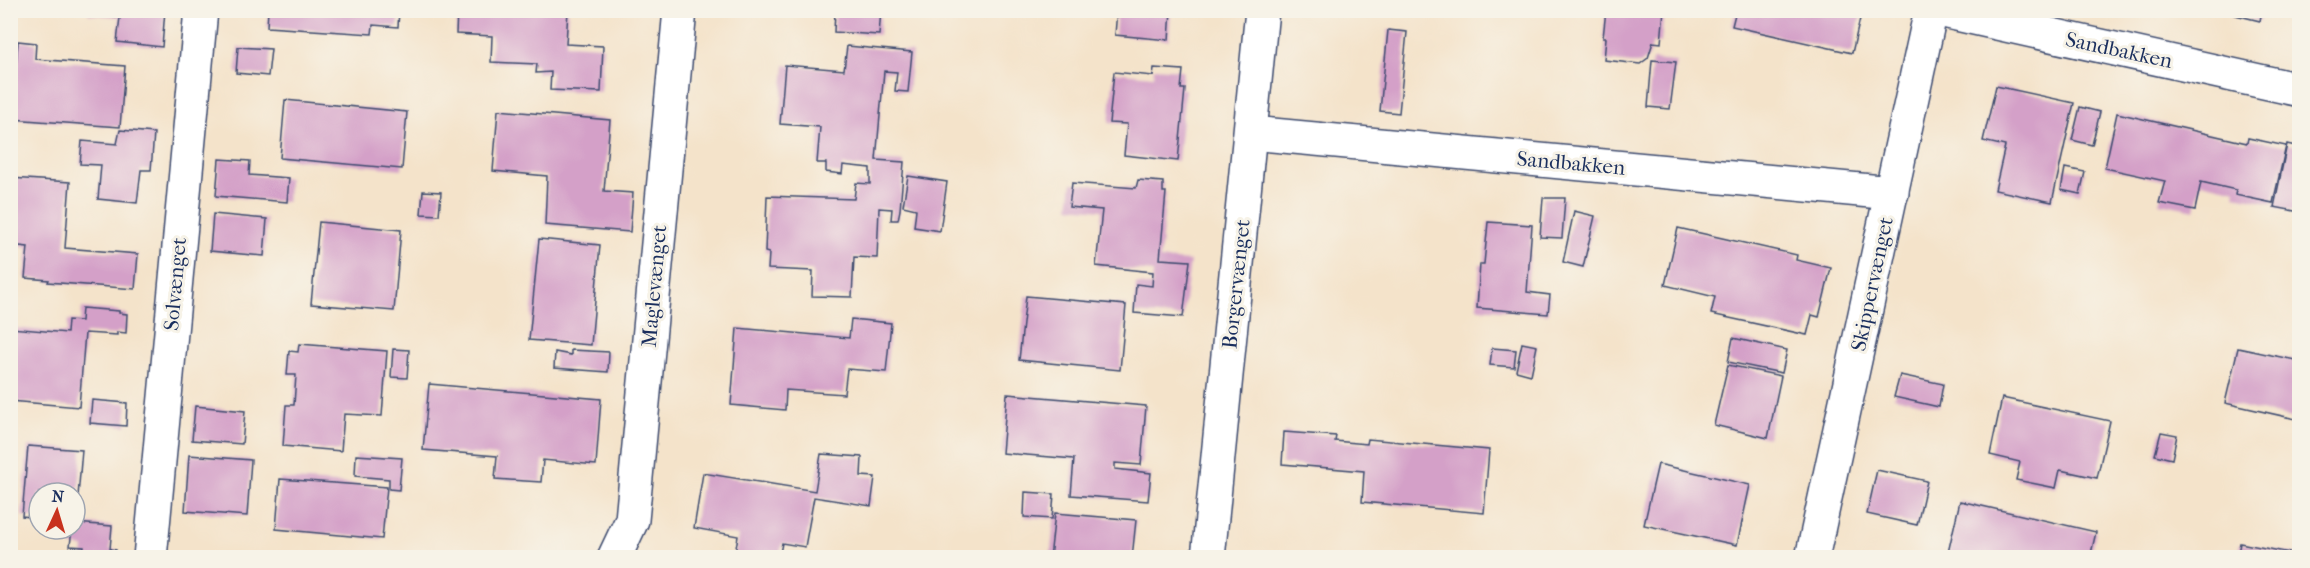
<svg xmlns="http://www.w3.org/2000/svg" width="2310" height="568" viewBox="0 0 2310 568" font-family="'IM FELL French Canon',serif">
<rect width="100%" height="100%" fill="#f7f3e8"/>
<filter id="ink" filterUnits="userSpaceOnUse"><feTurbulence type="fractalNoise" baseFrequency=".0167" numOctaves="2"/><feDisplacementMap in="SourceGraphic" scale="12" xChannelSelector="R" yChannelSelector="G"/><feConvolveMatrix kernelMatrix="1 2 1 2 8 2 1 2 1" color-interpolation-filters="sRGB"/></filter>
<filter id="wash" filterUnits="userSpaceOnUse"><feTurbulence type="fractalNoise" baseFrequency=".008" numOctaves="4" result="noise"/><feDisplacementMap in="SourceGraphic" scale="24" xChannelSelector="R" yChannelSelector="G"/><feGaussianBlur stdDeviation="1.35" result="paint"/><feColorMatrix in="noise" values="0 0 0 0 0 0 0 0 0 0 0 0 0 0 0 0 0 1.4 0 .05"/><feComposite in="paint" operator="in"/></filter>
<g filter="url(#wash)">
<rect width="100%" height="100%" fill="#f4e3ca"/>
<g id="blocks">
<g fill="#d4a0c8">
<polygon points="89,10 165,10 162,47 117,42 120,17 88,14"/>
<polygon points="268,10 399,10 398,27 373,25 372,34 267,27"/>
<polygon points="457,10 568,10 566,44 603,46 601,92 550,90 551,72 536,73 537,64 491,62 492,36 456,34"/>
<polygon points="835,10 881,10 879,35 834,32"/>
<polygon points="1117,10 1171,10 1169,40 1115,35"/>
<polygon points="1606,10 1664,10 1661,43 1653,42 1648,58 1640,64 1604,60 1606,38 1603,38"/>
<polygon points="1736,10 1862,10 1852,53 1732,26"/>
<polygon points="2215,10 2262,10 2260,21"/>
<polygon points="1388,30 1407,32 1399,113 1380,111"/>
<polygon points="18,41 36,43 35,59 125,66 120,127 12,119"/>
<polygon points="847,46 912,52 908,92 895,91 897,72 884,71 876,160 904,162 900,210 898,220 891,220 892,209 879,208 877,258 854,257 852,297 812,296 813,271 768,269 769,253 765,252 767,196 854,199 856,183 870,184 870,168 843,165 842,174 826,172 826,163 817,163 820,127 780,124 785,65 844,70"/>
<polygon points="238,47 271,49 268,76 236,73"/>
<polygon points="1652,60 1676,62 1670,109 1648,107"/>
<polygon points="1154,68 1183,70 1181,89 1185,89 1178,161 1124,155 1127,124 1109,123 1114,72 1153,76"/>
<polygon points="1996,86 2074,103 2052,202 1995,190 2005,146 1983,141"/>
<polygon points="285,100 407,112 402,169 280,158"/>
<polygon points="2080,107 2100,112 2092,145 2072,140"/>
<polygon points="498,110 610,120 604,191 633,193 630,232 545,225 547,176 493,171"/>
<polygon points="2117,113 2247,143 2248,138 2286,146 2273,203 2235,195 2236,190 2201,182 2195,210 2159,203 2165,181 2105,168"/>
<polygon points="120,130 154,133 151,170 141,170 137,203 98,199 101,165 80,164 82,141 117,144"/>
<polygon points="2287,144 2300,147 2300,212 2274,207"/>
<polygon points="219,159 250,161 249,175 289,178 287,202 216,196"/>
<polygon points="2065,168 2085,172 2080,194 2061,190"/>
<polygon points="908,176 947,182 940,231 914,227 916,209 903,206"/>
<polygon points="10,178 70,182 65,248 138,254 135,289 48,282 49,280 25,278 28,247 10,245"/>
<polygon points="1138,180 1163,182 1163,192 1166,192 1160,259 1190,261 1183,317 1134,313 1136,284 1152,286 1153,272 1096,266 1102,210 1069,207 1072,183 1136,188"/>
<polygon points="423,191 441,192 439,215 421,214"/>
<polygon points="1543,198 1565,198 1562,238 1540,237"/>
<polygon points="1574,211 1595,216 1583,267 1563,262"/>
<polygon points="213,214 267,219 264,256 210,251"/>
<polygon points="319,222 401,230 394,311 311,304"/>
<polygon points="1488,222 1532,225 1527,292 1550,295 1548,314 1477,308 1480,264 1484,264"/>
<polygon points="1678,228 1797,255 1796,260 1831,268 1819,317 1812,315 1807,335 1711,314 1715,297 1665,285"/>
<polygon points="539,239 600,245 591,345 529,340"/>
<polygon points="1026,296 1126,305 1120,370 1019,360"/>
<polygon points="82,308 119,311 119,313 127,314 126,333 117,332 117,335 85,333 79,407 10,401 11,328 67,333 68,320 81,321"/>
<polygon points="851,319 891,323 886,372 847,369 844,394 786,390 785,410 731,405 737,328 849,338"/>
<polygon points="1733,338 1787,350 1782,373 1728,362"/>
<polygon points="1522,343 1537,346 1531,375 1516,371"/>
<polygon points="299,344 387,351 382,416 344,414 341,451 283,446 286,405 294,405 296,375 287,375 289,351 298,352"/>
<polygon points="1492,348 1516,350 1514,367 1490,365"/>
<polygon points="2238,348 2300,361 2300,420 2225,403"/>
<polygon points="393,349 409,350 407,378 391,377"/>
<polygon points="571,350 609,352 608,372 554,368 555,352 571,355"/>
<polygon points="1728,365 1781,376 1768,438 1714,425"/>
<polygon points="1900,375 1943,384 1939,407 1894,397"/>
<polygon points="429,384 601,399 596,465 543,460 541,482 495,479 497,456 423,450"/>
<polygon points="1007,394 1146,406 1141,465 1115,463 1115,469 1151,473 1148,501 1071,495 1074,459 1002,453"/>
<polygon points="2002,398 2110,421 2097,478 2060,470 2056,488 2016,480 2020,462 1990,455"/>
<polygon points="92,400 127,403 126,426 90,423"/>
<polygon points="195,406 245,411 242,444 192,440"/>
<polygon points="1284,432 1336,436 1335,441 1367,444 1368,439 1489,450 1484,513 1362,502 1364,471 1282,464"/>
<polygon points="2161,432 2177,435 2172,459 2155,455"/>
<polygon points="28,446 82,450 77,508 75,508 75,493 39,493 39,518 22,516"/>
<polygon points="821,454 862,457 861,476 875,477 871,506 814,497 805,547 782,543 779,558 759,558 735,554 738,536 694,528 703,473 815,491"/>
<polygon points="189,455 251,460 247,516 185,511"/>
<polygon points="356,455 402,458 399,490 389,489 389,479 355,476"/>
<polygon points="1658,464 1750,485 1737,545 1644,525"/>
<polygon points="1877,470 1927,481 1917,525 1867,514"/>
<polygon points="280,479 387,487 382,539 276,529"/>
<polygon points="1025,492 1054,494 1052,519 1024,517"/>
<polygon points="1960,501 2096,532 2090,558 1947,557"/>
<polygon points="1055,513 1136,520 1132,558 1050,558"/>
<polygon points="75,523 112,526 110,549 116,550 116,558 83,558 84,547 70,546 72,529 75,529"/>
<polygon points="2240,543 2300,555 2300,558 2237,558"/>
</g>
</g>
</g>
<g filter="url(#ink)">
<use href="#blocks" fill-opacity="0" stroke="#3c4a6e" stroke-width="1.5"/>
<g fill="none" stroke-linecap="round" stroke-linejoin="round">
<defs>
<g id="street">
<polyline points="1938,10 2300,90"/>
<polyline points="1251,133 1892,193"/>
<polyline points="150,558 201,10"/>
<polyline points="614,558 632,520 680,10"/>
<polyline points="1208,558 1262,10"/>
<polyline points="1812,558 1931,10"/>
</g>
</defs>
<use href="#street" stroke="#3c4a6e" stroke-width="36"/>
<use href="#street" stroke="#fff" stroke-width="33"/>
</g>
</g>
<g text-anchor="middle" stroke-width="6" stroke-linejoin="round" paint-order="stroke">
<g font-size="21" fill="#1b2f5e" stroke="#f7f3e8">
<text transform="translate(2119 50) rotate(12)" y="7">Sandbakken</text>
<text transform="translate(1571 163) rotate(5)" y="7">Sandbakken</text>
<text transform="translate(175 284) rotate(-85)" y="7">Solvænget</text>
<text transform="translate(1236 284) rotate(-84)" y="7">Borgervænget</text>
<text transform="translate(1872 284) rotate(-78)" y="7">Skippervænget</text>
<text transform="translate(654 286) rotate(-85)" y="7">Maglevænget</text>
</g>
</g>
<rect width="2310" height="568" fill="none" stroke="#f7f3e8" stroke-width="36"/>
<g transform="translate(57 511) rotate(4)"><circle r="28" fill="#f7f3e8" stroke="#9fa5b1" stroke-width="1.5"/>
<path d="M0-4.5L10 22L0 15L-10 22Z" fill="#c8321e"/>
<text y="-9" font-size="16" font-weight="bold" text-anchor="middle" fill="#1b2f5e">N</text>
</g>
</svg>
